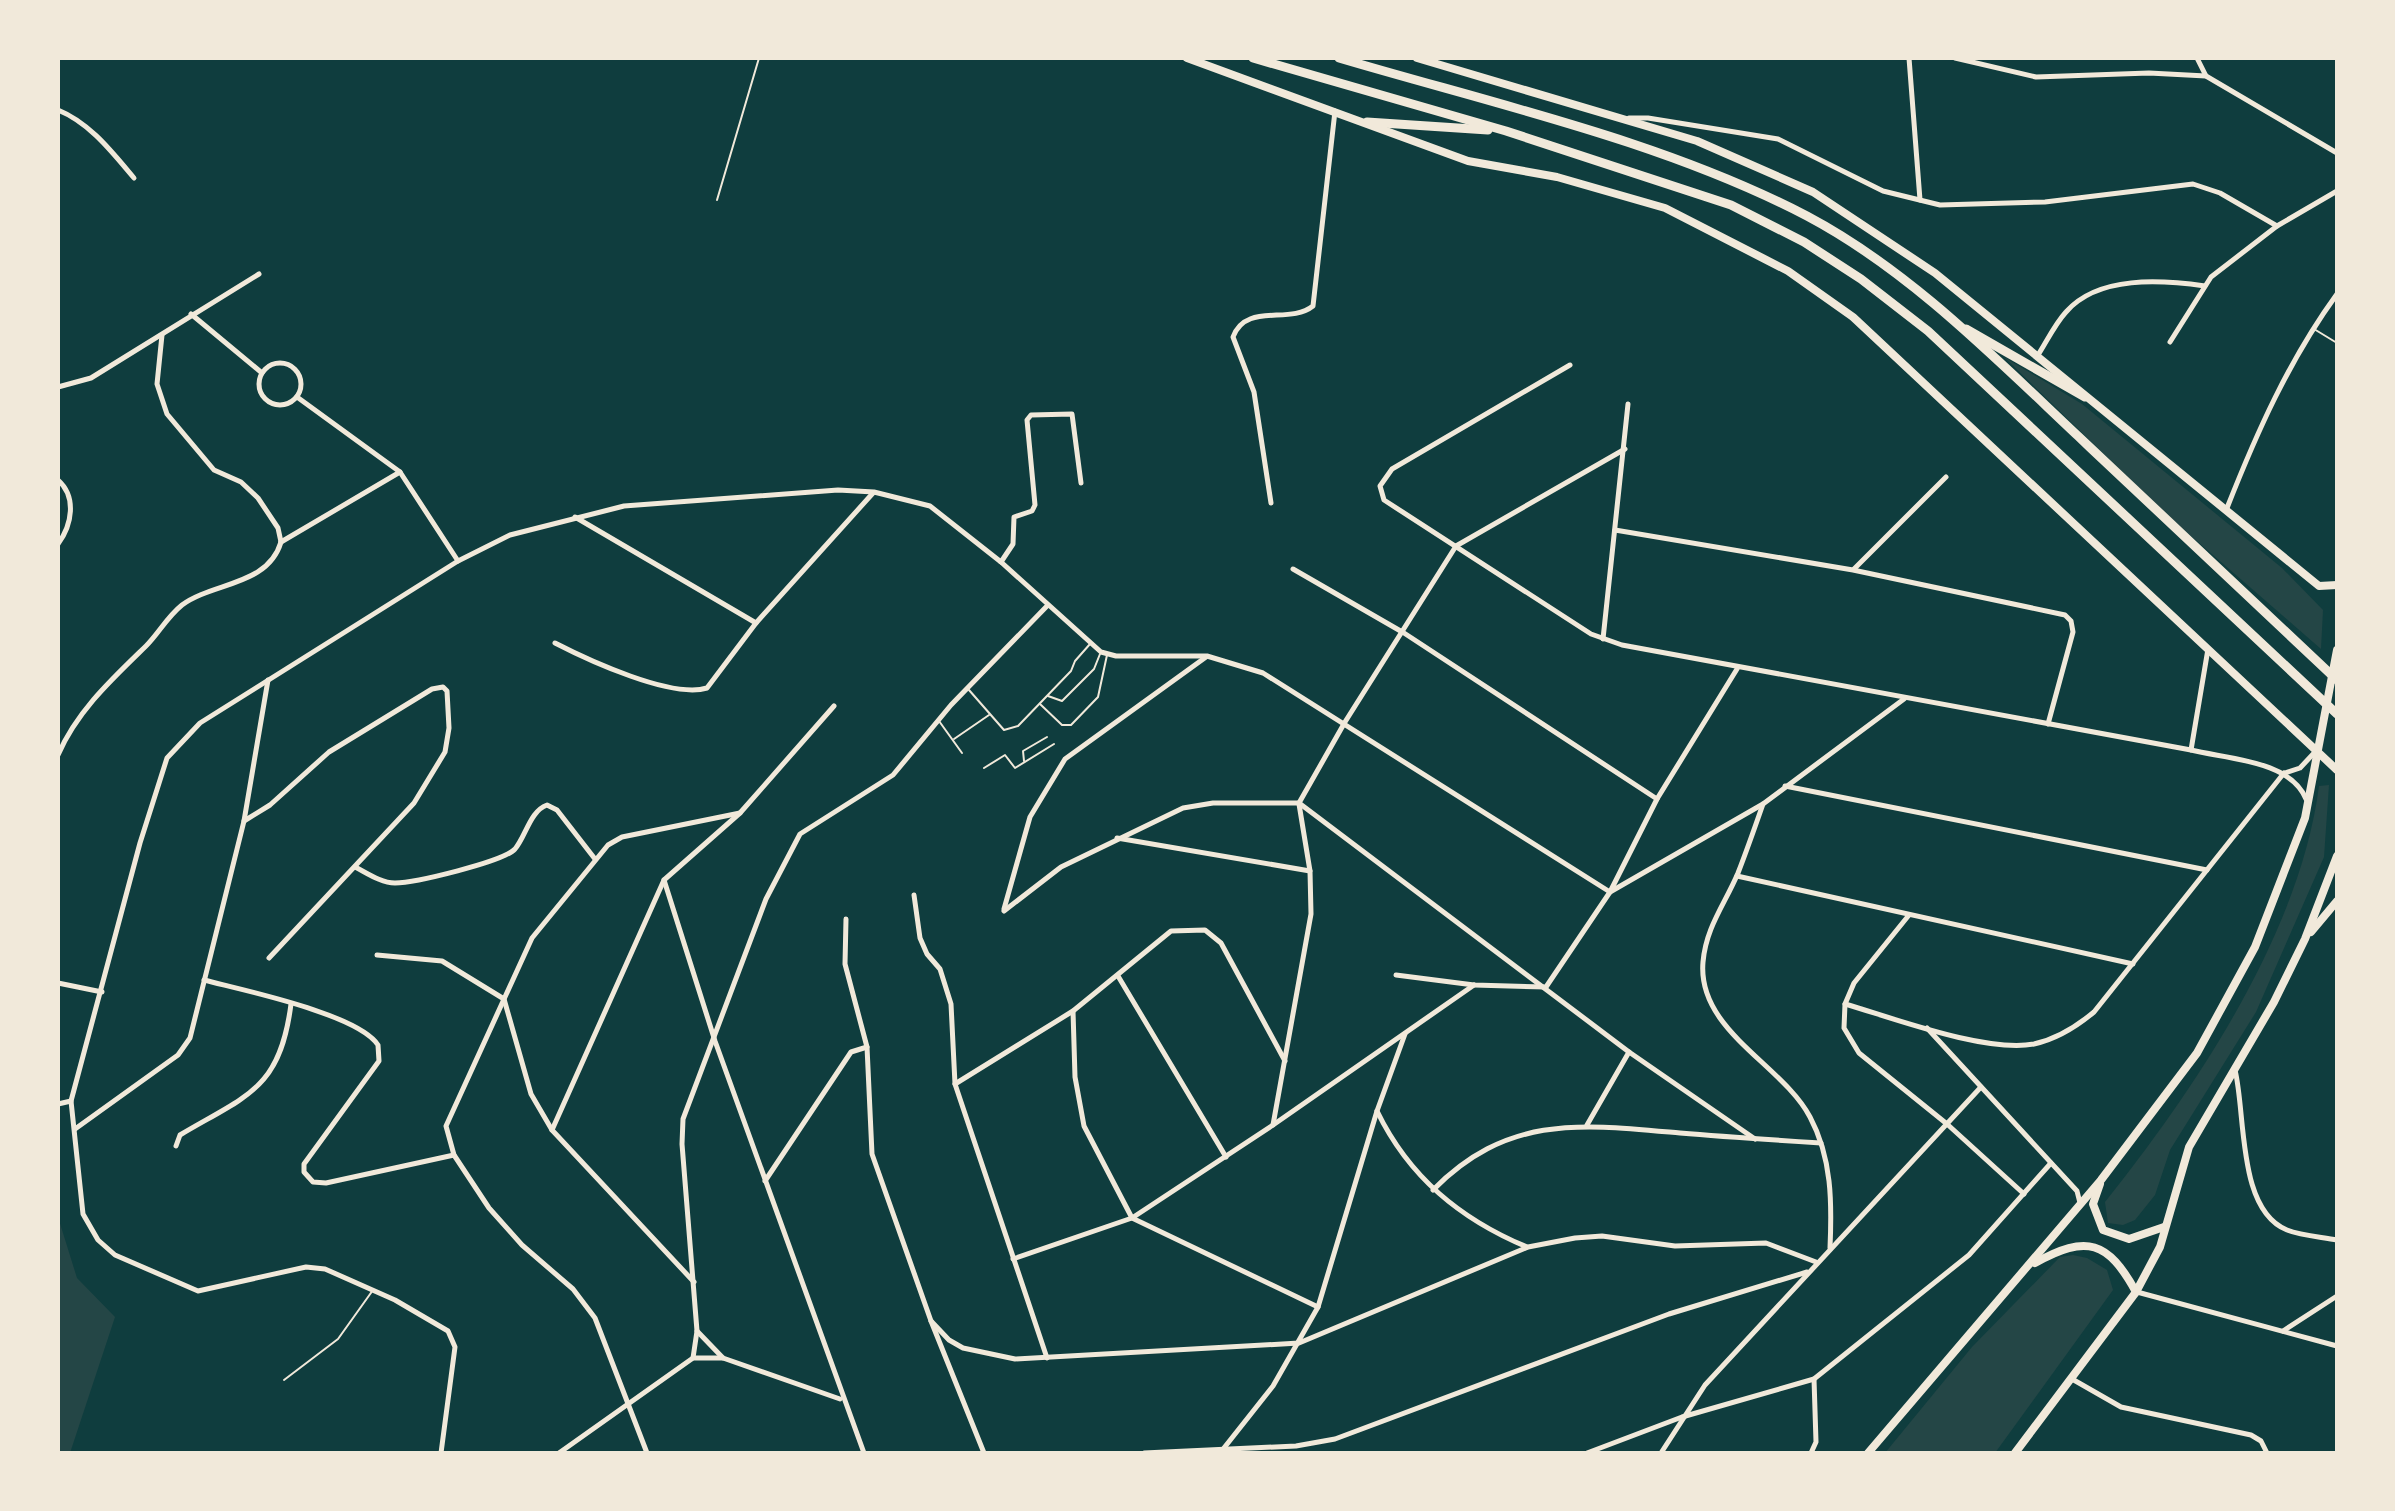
<svg xmlns="http://www.w3.org/2000/svg" width="2395" height="1511" viewBox="0 0 2395 1511" font-family="'Source Serif 4',serif">
<rect width="100%" height="100%" fill="#0f3d3e"/>
<g fill="#244646">
<polygon points="2004,357 2082,404 2282,568 2323,610 2321,649 2167,515"/>
<path d="M2329 785 2324 857 2256 1012 2170 1150 2155 1195 2135 1220 2123 1225 2108 1223 2105 1202C2196 1088 2300 933 2319 786Z"/>
<polygon points="58,1217 77,1278 115,1317 70,1453 58,1453"/>
<polygon points="2073,1255 2087,1258 2107,1270 2113,1290 1995,1453 1885,1453 1972,1347 2060,1257"/>
</g>
<g fill="none" stroke-linecap="round" stroke-linejoin="round">
<g stroke="#f1e9da" stroke-width="2">
<polyline points="717,200 759,58"/>
<polyline points="2314,329 2337,343"/>
<polyline points="969,690 1004,730 1018,726 1071,671 1075,661 1090,644"/>
<polyline points="1048,696 1062,701 1094,669 1100,654"/>
<polyline points="1040,704 1062,725 1071,725 1098,697 1107,655"/>
<polyline points="939,721 962,753"/>
<polyline points="954,739 989,715"/>
<polyline points="1024,761 1023,751 1047,737"/>
<polyline points="984,768 1005,755 1015,768 1054,744"/>
<polyline points="284,1380 338,1339 373,1290"/>
</g>
<g stroke="#f1e9da" stroke-width="5">
<polyline points="1909,58 1920,200"/>
<polyline points="1955,58 2036,77 2149,73 2206,76 2337,153"/>
<polyline points="2197,58 2206,76"/>
<path d="M58 110C90 123 112 152 134 178"/>
<polyline points="1629,118 1648,118 1778,139 1883,191 1940,205 2045,202 2193,184 2220,193 2277,226"/>
<polyline points="191,314 262,373"/>
<polyline points="162,335 157,384 167,414 214,470 241,482 258,498 278,528 281,542"/>
<polyline points="2170,342 2211,277 2277,226 2337,191"/>
<path d="M2038 355C2047 341 2055 324 2066 312 2098 275 2162 280 2205 286"/>
<circle cx="280" cy="384" r="21"/>
<path d="M1570 365 1392 469 1380 486 1384 500 1591 634 1622 645 2191 750C2227 759 2290 760 2306 799"/>
<polyline points="58,387 91,378 259,274"/>
<polyline points="297,397 400,472 458,561"/>
<path d="M58 480C77 497 72 525 58 544"/>
<path d="M1271 503 1254 392 1233 337C1246 302 1289 325 1313 306L1335 111"/>
<path d="M2227 508C2257 432 2289 360 2337 294"/>
<polyline points="575,517 756,623"/>
<polyline points="1615,530 1853,570 2065,615 2071,621 2073,632 2048,724"/>
<polyline points="281,542 400,472"/>
<polyline points="1001,562 1013,544 1014,517 1032,511 1035,505 1027,420 1031,415 1072,414 1081,483"/>
<polyline points="1293,569 1404,633 1657,799"/>
<polyline points="1854,569 1946,477"/>
<polyline points="1603,639 1628,404"/>
<path d="M555 643C588 660 672 699 707 688L756 623 873 493"/>
<polyline points="2191,750 2208,649"/>
<path d="M58 755C77 711 112 679 146 646 159 633 167 617 182 605 213 582 268 586 281 542"/>
<polyline points="2285,773 2300,768 2315,752"/>
<polyline points="1785,786 2207,870"/>
<polyline points="1299,803 1345,722 1456,546 1625,449"/>
<path d="M1763 804C1755 827 1747 850 1738 873 1725 904 1706 927 1703 962 1697 1030 1782 1064 1810 1117 1832 1158 1832 1203 1830 1248"/>
<polyline points="244,821 270,805 329,752 432,689 443,687 447,691 449,728 445,752 414,803 269,958"/>
<polyline points="1117,838 1310,871"/>
<path d="M355 867C367 873 381 883 395 883 414 883 503 862 515 849 526 836 530 811 547 805L557 810 595 859"/>
<polyline points="1737,876 2133,964"/>
<polyline points="664,880 715,1041 864,1453"/>
<polyline points="914,895 920,938 927,954 940,969 951,1004 955,1084 1047,1358"/>
<polyline points="1004,909 1030,817 1065,759 1206,657"/>
<polyline points="1004,911 1061,867 1183,808 1213,803 1299,803 1629,1052 1755,1139"/>
<polyline points="1909,915 1854,983 1845,1004 1844,1028 1859,1053 1947,1124 2024,1194"/>
<polyline points="846,919 845,964 867,1047 872,1154 931,1321 984,1453"/>
<polyline points="377,955 442,961 504,999 531,1094 552,1130 694,1282"/>
<polyline points="1396,975 1474,985 1546,987 1610,892 1657,799 1737,669"/>
<polyline points="1118,976 1226,1157"/>
<path d="M204 980C242 990 358 1014 378 1045L379 1061 304 1164V1172L313 1182 326 1183 454 1155"/>
<polyline points="58,983 102,992"/>
<path d="M1845 1004C1893 1018 1986 1053 2034 1044 2057 1039 2076 1027 2094 1012L2284 773"/>
<polyline points="1073,1011 1075,1077 1084,1126 1132,1218 1318,1307"/>
<polyline points="1927,1028 2077,1191 2080,1203"/>
<path d="M2235 1070C2246 1114 2237 1210 2287 1230 2302 1236 2322 1237 2337 1240"/>
<polyline points="955,1084 1073,1011 1171,931 1205,930 1221,943 1285,1061"/>
<polyline points="58,1104 71,1101"/>
<path d="M1377 1111C1409 1177 1460 1219 1527 1247"/>
<polyline points="1273,1125 1311,914 1310,871 1299,804"/>
<polyline points="1587,1125 1629,1052"/>
<polyline points="75,1129 178,1055 190,1038 244,821 268,680"/>
<polyline points="552,1130 664,880 740,813 834,706"/>
<path d="M176 1146 180 1135C247 1095 280 1090 291 1004"/>
<polyline points="765,1181 851,1052 867,1047"/>
<path d="M1433 1190C1508 1114 1582 1124 1680 1133 1727 1137 1774 1140 1821 1143"/>
<polyline points="1013,1259 1132,1218 1273,1125 1474,985"/>
<polyline points="2137,1292 2337,1346"/>
<polyline points="931,1321 949,1340 963,1348 1015,1359 1299,1343 1528,1247 1575,1238 1602,1236 1675,1246 1766,1243 1816,1262"/>
<polyline points="697,1331 723,1358 840,1399"/>
<polyline points="2283,1331 2337,1296"/>
<polyline points="693,1358 697,1331 682,1144 683,1119 766,899 800,834 893,775 951,705 1047,606"/>
<polyline points="2072,1379 2121,1407 2251,1435 2261,1441 2267,1453"/>
<polyline points="441,1453 455,1347 448,1331 395,1300 325,1269 306,1267 198,1291 115,1255 98,1240 83,1214 71,1101 140,843 167,758 200,723 458,561 510,535 624,506 838,490 874,492 930,506 1001,562 1101,652 1116,656 1207,656 1263,673 1610,892 1763,804 1904,699"/>
<polyline points="559,1453 693,1358 723,1358"/>
<polyline points="647,1453 595,1318 573,1289 522,1245 489,1208 454,1155 446,1126 532,938 608,845 622,837 740,813"/>
<polyline points="1144,1453 1296,1446 1335,1439 1669,1314 1807,1272"/>
<polyline points="1220,1453 1273,1386 1318,1307 1377,1111 1405,1034"/>
<polyline points="1587,1453 1682,1417 1814,1379 1969,1255 2051,1163"/>
<polyline points="1661,1453 1705,1385 1981,1087"/>
<polyline points="1811,1453 1816,1442 1814,1379"/>
</g>
<g stroke="#f1e9da" stroke-width="8">
<polyline points="1187,58 1468,161 1557,177 1665,208 1788,271 1853,317 2337,770"/>
<polyline points="1417,58 1697,141 1813,192 1935,273 2319,586 2337,585"/>
<polyline points="2311,932 2337,901"/>
<polyline points="2100,1184 2093,1204 2103,1230 2129,1239 2164,1227"/>
<path d="M2035 1263C2087 1234 2108 1241 2136 1292"/>
<polyline points="1868,1453 2101,1180 2197,1053 2255,947 2305,818 2337,650"/>
<polyline points="2015,1453 2136,1292 2160,1247 2189,1147 2274,1002 2305,939 2337,856"/>
</g>
<g stroke="#f1e9da" stroke-width="9">
<polyline points="1253,58 1506,131 1731,205 1804,242 1861,279 1928,331 2337,714"/>
<path d="M1339 58C1494 104 1663 141 1807 216 1909 270 1995 358 2078 436 2164 518 2251 599 2337 680"/>
<polyline points="1367,122 1488,130"/>
<polyline points="1966,329 2085,397"/>
</g>
</g>
<rect width="2395" height="1511" fill="none" stroke="#f1e9da" stroke-width="120"/>
</svg>
